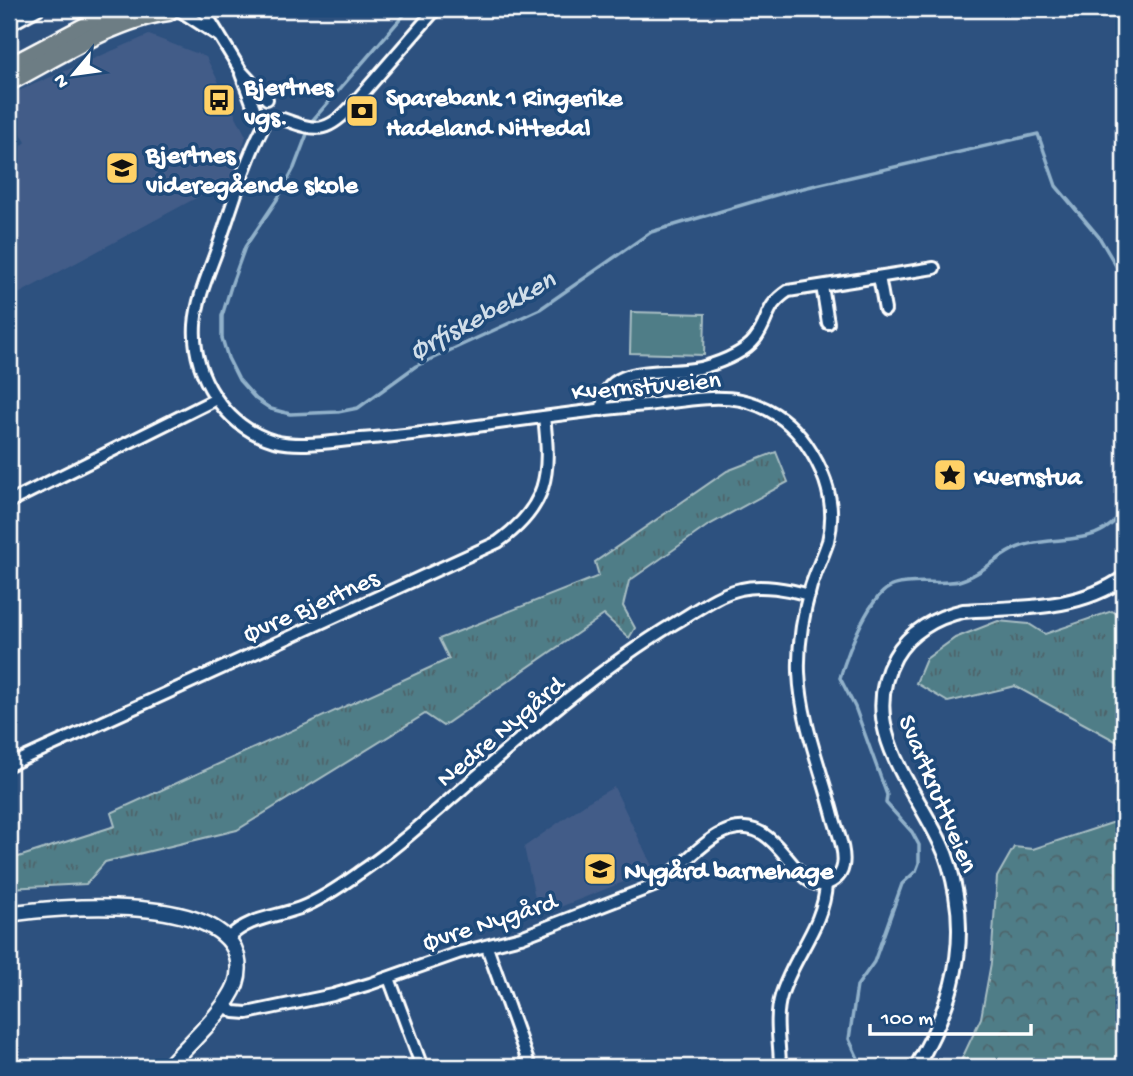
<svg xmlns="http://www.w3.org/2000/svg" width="1133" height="1076" viewBox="0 0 1133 1076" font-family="'Gochi Hand',sans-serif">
<defs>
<pattern id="grass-tufts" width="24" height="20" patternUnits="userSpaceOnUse" patternTransform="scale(1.75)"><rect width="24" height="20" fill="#507d87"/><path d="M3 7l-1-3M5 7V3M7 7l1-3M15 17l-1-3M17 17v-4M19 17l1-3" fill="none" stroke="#4e646a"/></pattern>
<pattern id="forest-crowns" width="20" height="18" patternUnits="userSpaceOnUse" patternTransform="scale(1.75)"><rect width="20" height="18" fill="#507d87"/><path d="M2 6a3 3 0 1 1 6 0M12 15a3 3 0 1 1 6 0" fill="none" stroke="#4e646a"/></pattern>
</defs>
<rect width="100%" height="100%" fill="#2d517f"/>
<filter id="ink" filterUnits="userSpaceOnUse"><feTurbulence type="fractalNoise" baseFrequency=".0143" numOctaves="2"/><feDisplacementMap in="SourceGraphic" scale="14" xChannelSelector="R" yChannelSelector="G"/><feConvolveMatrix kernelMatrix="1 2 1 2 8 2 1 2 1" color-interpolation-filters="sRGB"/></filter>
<g filter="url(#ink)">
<g fill="#425c88">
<polygon points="149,35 206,57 246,136 233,178 9,299 9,158 26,142 9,115 9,95"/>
<polygon points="614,787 654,870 550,911 545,897 535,898 524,847 589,801"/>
</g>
<g fill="url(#grass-tufts)" stroke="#a8bec3" stroke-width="2">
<polygon points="776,452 788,482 707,526 629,581 623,606 635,628 629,638 604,615 443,726 425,714 237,830 105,862 86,884 9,888 9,860 115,826 111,813 449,659 439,639 599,576 595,562 727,471"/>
<polygon points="1112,611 1124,618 1124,750 1123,745 1015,686 948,702 916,683 926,659 955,638 998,621 1029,624 1045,634"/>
</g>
<polygon fill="url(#forest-crowns)" stroke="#a8bec3" stroke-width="2" points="1124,819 1124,1067 958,1067 981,1018 991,963 997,877 1014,847 1033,849"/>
<polygon fill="#507d87" stroke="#a8bec3" stroke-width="2" points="631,312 705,314 704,355 630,353"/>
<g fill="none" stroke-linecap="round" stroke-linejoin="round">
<g stroke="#91b1ca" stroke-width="3.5">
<polyline points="409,9 312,121 294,168 278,198 245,247 232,283 222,316 222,338 228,358 239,380 256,399 271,409 290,414 338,412 358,408 416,366 540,309 651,232 786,192 1038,134 1056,186 1099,237 1124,279"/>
<path d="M862 1067 849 1039 857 986 874 962 902 884 916 871 919 863V845L912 832 886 803 887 795 855 707 840 678C847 654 870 591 895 585 916 579 938 585 959 581 982 575 999 554 1019 547 1055 533 1101 551 1124 508"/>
</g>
<defs>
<g id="minor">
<polyline points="203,9 241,71 267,99"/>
<polyline points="179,10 219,36"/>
<polyline points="9,25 38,9"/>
<polyline points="241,74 254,108"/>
<path d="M283 119C314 130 325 135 350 108L436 9"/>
<polyline points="879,277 885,310"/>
<polyline points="822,286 828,323"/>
<path d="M602 410C603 359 669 377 704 367 721 362 744 353 755 339 770 319 764 307 788 291L934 268"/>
<polyline points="9,502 216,399"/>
<path d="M9 765 498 542C548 506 551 474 544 417"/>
<path d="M228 938C250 917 272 918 300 908 321 900 341 886 359 873 393 850 423 823 454 796 524 735 595 671 675 623 696 611 717 594 741 589 761 584 789 589 809 595"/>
<polyline points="487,947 530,1067"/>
<polyline points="389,978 422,1067"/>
<path d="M224 1005 234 1012 247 1013 333 995 370 984 458 953 521 937 656 885C685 868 718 816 755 830 781 839 800 885 820 885 831 885 841 877 843 866 846 852 838 833 834 819 822 771 801 723 799 672 798 643 803 614 811 586 816 571 823 556 828 541 837 506 826 473 806 444 790 421 768 406 741 400 711 394 677 402 646 405 551 413 457 432 361 439 334 441 302 448 274 441 225 427 192 375 195 325 197 296 211 268 220 241 233 204 244 164 262 129"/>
<path d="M780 1067C780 1044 774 1019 781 996 793 956 824 926 826 884"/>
</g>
<path id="tertiary" d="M916 1067C947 1014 967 957 956 895 953 877 949 860 941 844 913 784 857 727 895 657 909 632 936 617 963 611 1019 607 1076 611 1124 578"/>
<path id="secondary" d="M9 914C59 906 206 895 234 948 239 959 240 972 236 984 226 1011 187 1045 168 1067"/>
<g id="trunk">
<polyline points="12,66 120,9"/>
<path d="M9 81C57 56 115 18 168 11"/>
</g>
</defs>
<use href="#minor" stroke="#fff" stroke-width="16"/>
<use href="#tertiary" stroke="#fff" stroke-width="18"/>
<use href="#secondary" stroke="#fff" stroke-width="19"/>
<use href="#trunk" stroke="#fff" stroke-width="23"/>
<use href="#minor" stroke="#1f4a7a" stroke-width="10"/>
<use href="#tertiary" stroke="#1f4a7a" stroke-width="12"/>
<use href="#secondary" stroke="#1f4a7a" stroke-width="14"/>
<use href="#trunk" stroke="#6d7d84" stroke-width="18"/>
</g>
</g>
<defs>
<symbol id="bus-square" viewBox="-11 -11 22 22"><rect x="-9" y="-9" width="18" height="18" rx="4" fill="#ffd166" stroke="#1f4a7a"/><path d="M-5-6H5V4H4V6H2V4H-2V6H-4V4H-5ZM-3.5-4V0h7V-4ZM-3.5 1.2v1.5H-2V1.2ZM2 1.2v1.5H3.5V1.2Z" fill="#111"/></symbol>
<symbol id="bank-square" viewBox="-11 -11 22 22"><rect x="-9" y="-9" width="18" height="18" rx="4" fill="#ffd166" stroke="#1f4a7a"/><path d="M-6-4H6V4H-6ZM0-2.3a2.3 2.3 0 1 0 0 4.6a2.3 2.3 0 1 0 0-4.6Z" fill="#111"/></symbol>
<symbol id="school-square" viewBox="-11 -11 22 22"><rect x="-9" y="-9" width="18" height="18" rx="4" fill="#ffd166" stroke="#1f4a7a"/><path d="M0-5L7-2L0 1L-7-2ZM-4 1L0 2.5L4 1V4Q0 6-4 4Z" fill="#111"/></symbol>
<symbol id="sight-square" viewBox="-11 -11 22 22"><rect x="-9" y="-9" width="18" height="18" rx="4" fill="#ffd166" stroke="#1f4a7a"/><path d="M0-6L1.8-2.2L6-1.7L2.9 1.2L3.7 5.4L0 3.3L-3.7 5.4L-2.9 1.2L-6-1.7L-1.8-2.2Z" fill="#111"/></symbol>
</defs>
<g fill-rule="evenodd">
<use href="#bus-square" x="200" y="81" width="38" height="38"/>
<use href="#bank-square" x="343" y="92" width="38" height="38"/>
<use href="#school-square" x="103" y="149" width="38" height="38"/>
<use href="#sight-square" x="931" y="456" width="38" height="38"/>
<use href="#school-square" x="581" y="850" width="38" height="38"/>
</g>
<g text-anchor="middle" stroke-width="7" stroke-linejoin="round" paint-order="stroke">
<g font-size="26" font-weight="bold" fill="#fff" stroke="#1f4a7a" text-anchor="start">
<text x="244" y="94">Bjertnes<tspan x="244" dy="30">vgs.</tspan></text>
<text x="386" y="105">Sparebank 1 Ringerike<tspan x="386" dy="30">Hadeland Nittedal</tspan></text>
<text x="146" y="162">Bjertnes<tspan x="146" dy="30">videregående skole</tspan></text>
<text x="974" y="484">Kvernstua</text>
<text x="624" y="878">Nygård barnehage</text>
</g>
<g font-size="26" fill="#fff" stroke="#1f4a7a">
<text transform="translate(646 384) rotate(-5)" y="9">Kvernstuveien</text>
<text transform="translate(310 604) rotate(-24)" y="9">Øvre Bjertnes</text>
<text transform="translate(499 730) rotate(-40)" y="9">Nedre Nygård</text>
<text transform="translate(940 793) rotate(67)" y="9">Svartkruttveien</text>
<text transform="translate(489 920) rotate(-18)" y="9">Øvre Nygård</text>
</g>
<g font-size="28" font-style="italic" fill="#d1dee9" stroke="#1f4a7a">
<text transform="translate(481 313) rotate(-28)" y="10">Ørfiskebekken</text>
</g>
</g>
<rect width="1133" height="1076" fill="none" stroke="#1f4a7a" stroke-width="35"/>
<rect x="18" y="18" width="1098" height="1041" fill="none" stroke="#fff" stroke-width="2.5" filter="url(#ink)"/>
<g transform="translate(74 74) rotate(241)" stroke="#1f4a7a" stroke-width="5" paint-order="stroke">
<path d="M0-5L12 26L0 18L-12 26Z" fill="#ffffff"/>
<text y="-10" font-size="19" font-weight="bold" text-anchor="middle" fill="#ffffff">N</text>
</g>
<path d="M870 1024v10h161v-10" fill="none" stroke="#ffffff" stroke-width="3.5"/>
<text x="881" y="1024" font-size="21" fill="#ffffff" stroke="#1f4a7a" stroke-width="5" paint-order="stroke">100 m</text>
</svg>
